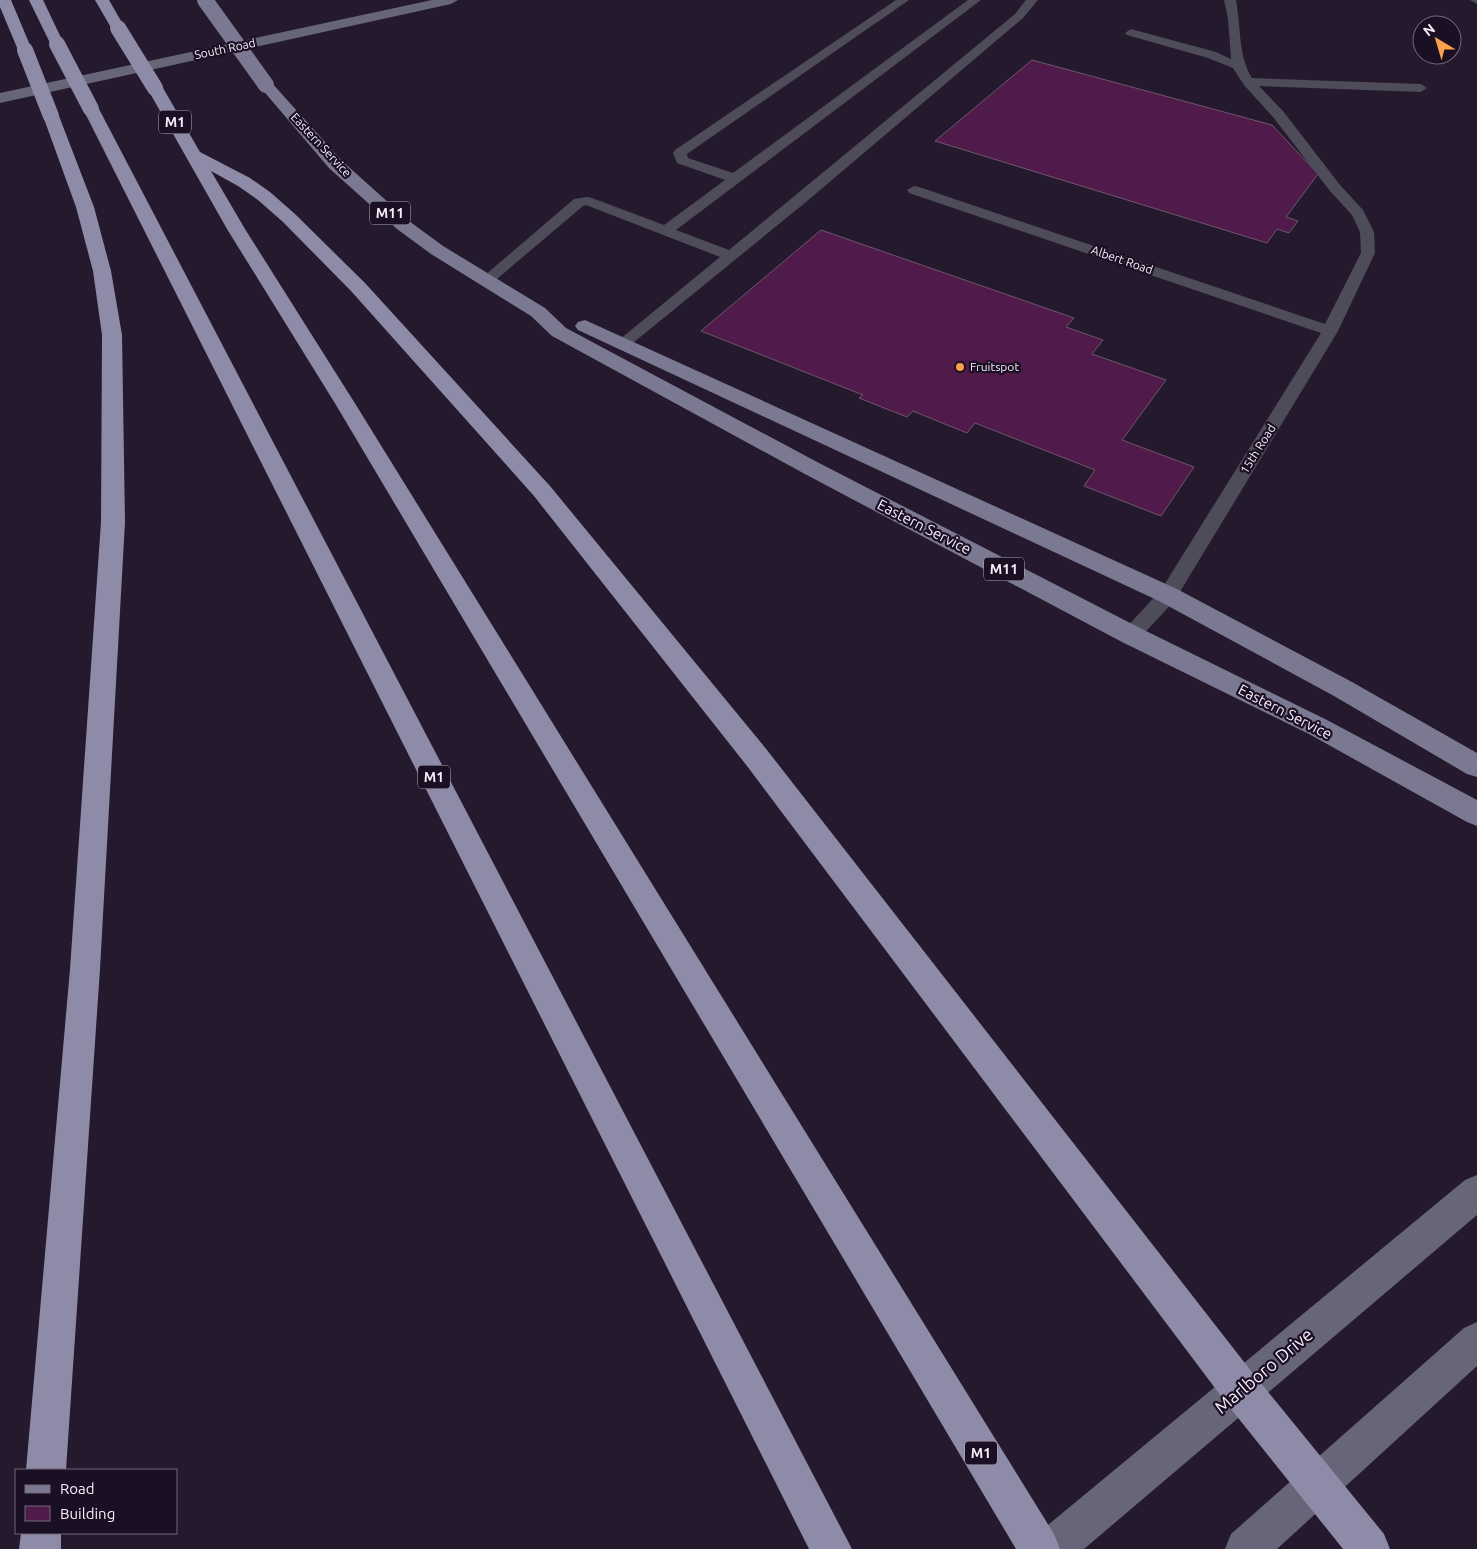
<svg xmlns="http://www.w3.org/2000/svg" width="1477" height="1549" viewBox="0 0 1477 1549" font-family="Ubuntu,sans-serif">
<rect width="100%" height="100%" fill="#25192d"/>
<g fill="#501b4a" stroke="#6e576a">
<polygon points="1032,60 1272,125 1318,174 1286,217 1298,221 1289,233 1277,229 1267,243 935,141"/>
<polygon points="821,230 1074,318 1066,327 1103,340 1092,354 1166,380 1122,440 1194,467 1161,516 1084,486 1095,470 975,423 967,433 913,411 907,417 859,398 863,395 701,331"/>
</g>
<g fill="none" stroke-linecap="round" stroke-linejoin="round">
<g fill="#4d4c58" fill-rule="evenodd">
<polygon points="896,0 909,0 687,154 688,158 733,173 968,0 981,0 676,230 729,250 1015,14 1026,0 1038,0 1023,18 806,202 628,347 616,347 614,344 720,257 586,205 583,206 491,284 481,284 478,281 574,199 587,197 592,198 664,225 725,180 677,163 673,153 675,150"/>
<path d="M1224 0H1236C1241 26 1238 56 1252 78L1421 84 1427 88 1421 92 1259 86 1283 111 1340 185 1363 210 1374 232 1375 253 1338 331 1175 600 1138 640 1131 643 1124 640 1121 635 1124 630 1161 590 1321 333 909 193 907 190 914 186 919 187 1325 324 1361 253 1360 232 1352 215 1330 191 1273 117 1244 85 1233 68 1208 58 1127 35 1125 33 1131 29 1216 52 1231 59 1228 19Z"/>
<polygon points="1470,0 1477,0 1477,4"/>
</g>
<g fill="#676678" fill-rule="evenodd">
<polygon points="432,0 458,0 451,4 0,103 0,93"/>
<polygon points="1477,1175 1477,1215 1084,1549 1031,1549 1037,1534 1465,1180"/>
<polygon points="1477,1322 1477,1366 1277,1549 1225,1549 1231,1534 1464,1328"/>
</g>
<g fill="#7a7991" fill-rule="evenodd">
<polygon points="266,80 271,82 341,160 409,221 443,246 545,308 566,328 819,463 1140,628 1327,720 1477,800 1477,826 1467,822 1309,734 1122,642 803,473 552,336 531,316 431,254 397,229 329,168 261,88 258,85 261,82"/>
<polygon points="585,320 1177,589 1352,682 1477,753 1477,777 1467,774 1334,696 1159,601 578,330 575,326 578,322"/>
</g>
<g fill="#8d8ba7" fill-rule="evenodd">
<polygon points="0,0 11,0 32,50 30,53 20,53 18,50 0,7"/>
<polygon points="29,0 43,0 64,44 62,47 52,47"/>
<polygon points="95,0 109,0 125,28 123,31 113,31"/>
<polygon points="155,83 160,85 163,88 200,152 250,178 270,192 295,214 365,283 550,486 767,750 1255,1376 1384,1534 1390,1549 1343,1549 1227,1404 747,766 534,496 351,291 283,222 258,200 238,186 211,171 245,229 356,405 1054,1534 1060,1549 1016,1549 336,405 227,229 147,88 150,85"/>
<polygon points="91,104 97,106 99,109 852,1549 809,1549 83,109 85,106"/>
<polygon points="51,111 57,113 59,116 94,207 111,271 122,335 125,522 100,969 66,1470 26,1470 70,969 101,522 102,335 93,271 76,207 43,116 45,113"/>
<polygon points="21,1533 61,1533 61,1549 19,1549"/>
</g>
<polyline stroke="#7a7991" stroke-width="16" points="205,0 266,85"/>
<g stroke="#8d8ba7" stroke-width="16">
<polyline points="118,28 155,88"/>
<polyline points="57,44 91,109"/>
<polyline points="25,50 51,116"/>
</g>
</g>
<circle fill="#f8a04b" stroke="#1b0f23" stroke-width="2" cx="960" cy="367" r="5"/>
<g text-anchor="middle" stroke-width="4.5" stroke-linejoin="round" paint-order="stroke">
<g font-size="12" fill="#f6eefc" stroke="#1b0f23">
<text transform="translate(225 49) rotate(-12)" y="4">South Road</text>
<text transform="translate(321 145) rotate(47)" y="4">Eastern Service</text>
<text transform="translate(1122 260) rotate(19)" y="4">Albert Road</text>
<text transform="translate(1258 449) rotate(-58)" y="4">15th Road</text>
</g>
<g font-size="12" fill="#f6eefc" stroke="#1b0f23" text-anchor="start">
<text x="970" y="371">Fruitspot</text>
</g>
<g fill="#1b0f23" stroke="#b4abbb" stroke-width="1">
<rect x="159" y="110.5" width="32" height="23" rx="4"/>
<rect x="370" y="201.5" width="40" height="23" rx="4"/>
<rect x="984" y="557.5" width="40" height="23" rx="4"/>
<rect x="418" y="765.5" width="32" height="23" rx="4"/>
<rect x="965" y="1441.5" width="32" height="23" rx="4"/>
</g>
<g font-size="14" font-weight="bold" fill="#f6eefc">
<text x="175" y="127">M1</text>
<text x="390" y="218">M11</text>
<text x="1004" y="574">M11</text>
<text x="434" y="782">M1</text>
<text x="981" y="1458">M1</text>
</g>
<g font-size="15" fill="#f6eefc" stroke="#1b0f23">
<text transform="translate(924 527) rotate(27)" y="5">Eastern Service</text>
<text transform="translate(1285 712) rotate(27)" y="5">Eastern Service</text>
</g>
<g font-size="18" fill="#f6eefc" stroke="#1b0f23">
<text transform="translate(1264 1371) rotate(-40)" y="6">Marlboro Drive</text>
</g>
</g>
<rect x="15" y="1469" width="162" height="65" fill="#1b0f23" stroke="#73687a"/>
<rect x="25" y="1485" width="25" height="8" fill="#7a7991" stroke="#73687a"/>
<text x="60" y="1494" font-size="15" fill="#f6eefc">Road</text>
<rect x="25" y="1506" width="25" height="15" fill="#501b4a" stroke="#73687a"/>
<text x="60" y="1519" font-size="15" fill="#f6eefc">Building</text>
<g transform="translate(1437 40) rotate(322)"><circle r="24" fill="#1b0f23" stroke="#73687a"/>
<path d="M0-4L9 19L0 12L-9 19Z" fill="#f8a04b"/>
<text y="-8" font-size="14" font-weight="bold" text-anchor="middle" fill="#f6eefc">N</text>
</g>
</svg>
